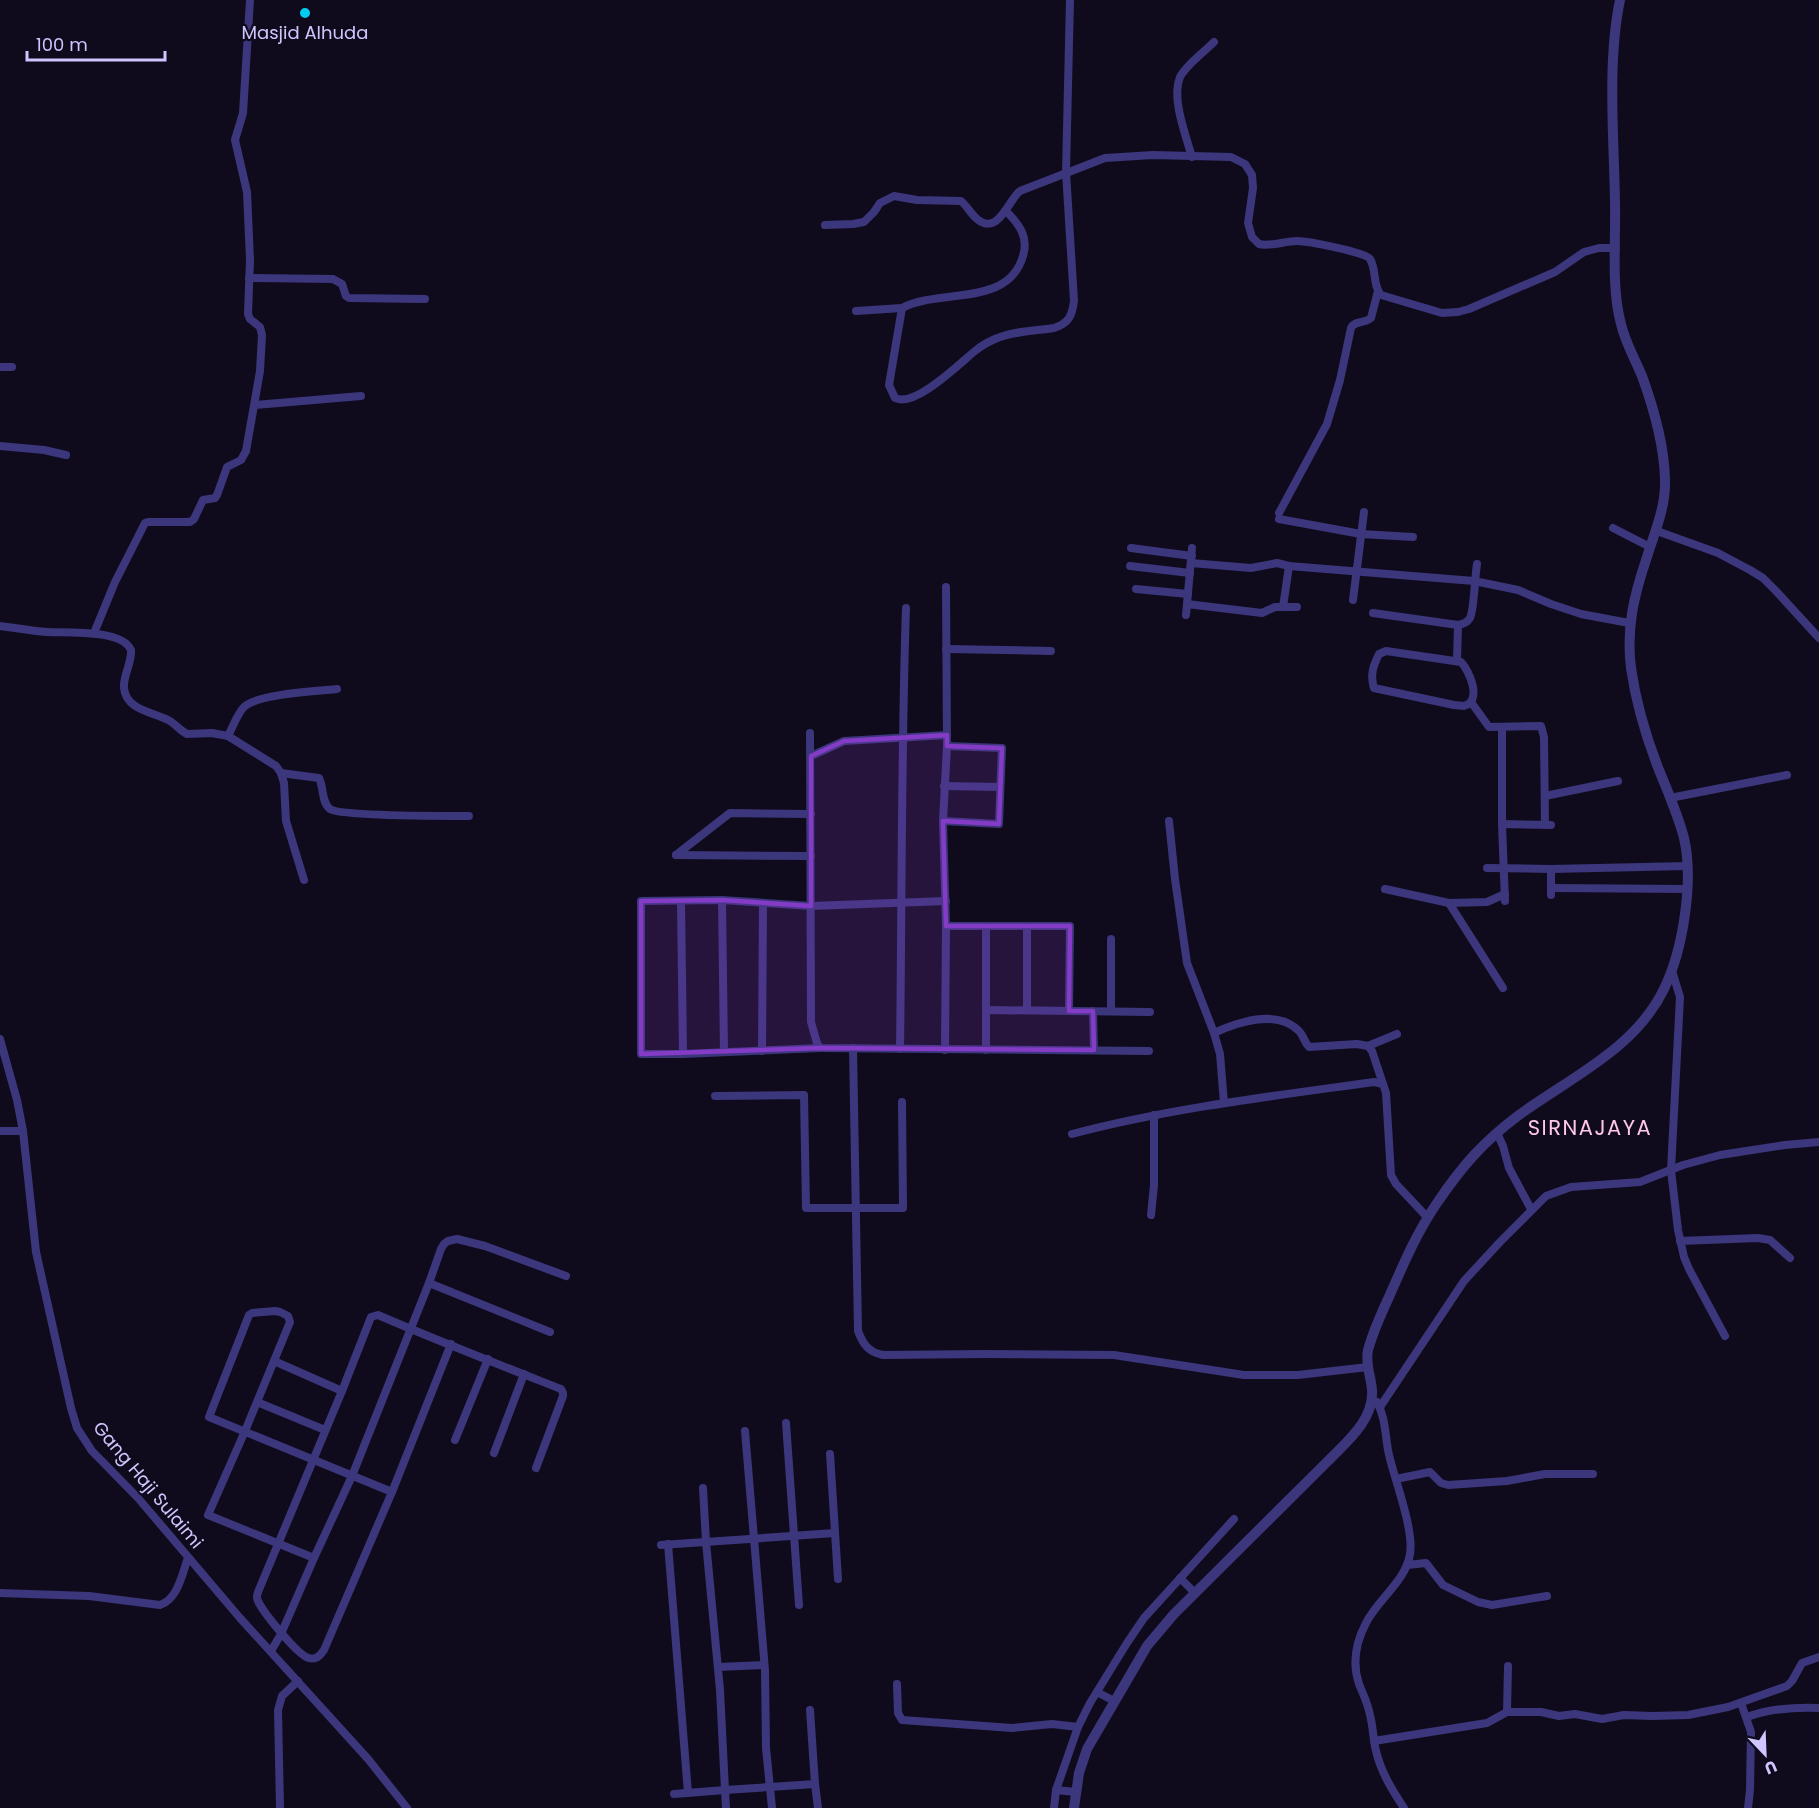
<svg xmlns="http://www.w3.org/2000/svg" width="1819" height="1808" viewBox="0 0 1819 1808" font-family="Poppins,sans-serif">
<rect width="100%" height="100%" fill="#0f0b1c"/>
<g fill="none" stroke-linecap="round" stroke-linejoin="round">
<g stroke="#3c367c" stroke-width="8">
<path d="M1192 157C1186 136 1171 98 1180 77 1187 64 1203 53 1214 42"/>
<path d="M1006 211C1019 224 1029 237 1023 256 1008 308 939 288 902 308L890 379 889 385 895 398C915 408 960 363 975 351 981 346 988 342 995 339 1013 331 1035 331 1054 328 1069 323 1072 316 1074 301L1066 172 1070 0"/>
<path d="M825 225 853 224 864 222 874 212 880 203 894 196 917 200 961 201C967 206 971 214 977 219 998 237 1009 199 1020 191L1105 158 1153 155 1231 157 1245 164 1252 175 1253 188 1248 223 1252 237 1259 244C1271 247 1284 241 1297 241 1307 241 1365 252 1370 259 1377 270 1372 284 1381 295L1442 313 1458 312 1469 309 1555 272 1584 252 1599 248H1616"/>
<polyline points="249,278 333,279 342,284 346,296 349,298 425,299"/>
<polyline points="856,311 902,308"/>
<polyline points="0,367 12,367"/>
<polyline points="255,405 361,396"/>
<polyline points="0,446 44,450 66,455"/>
<path d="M1279 513 1327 424 1340 380 1351 328C1355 320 1364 324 1371 318L1378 291"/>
<polyline points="1279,519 1361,534 1413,537"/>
<polyline points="1613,528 1650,547"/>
<polyline points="1657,531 1718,553 1750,570 1763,578 1775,590 1819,638"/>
<polyline points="1131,548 1192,556"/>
<polyline points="1191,563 1251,568 1277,563 1289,566 1474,581 1518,590 1551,604 1581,614 1629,623"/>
<polyline points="1130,566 1190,573"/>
<polyline points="1136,589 1188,594"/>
<polyline points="1353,600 1364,512"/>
<polyline points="1187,604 1262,613 1275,607 1297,607"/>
<polyline points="1283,607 1289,566"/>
<path d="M1373 613 1458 625C1463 624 1467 623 1470 618 1474 611 1475 575 1477 564"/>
<polyline points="1186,615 1192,548"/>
<path d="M0 626C16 628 31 631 47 632 67 633 122 629 131 650 132 663 123 675 124 688 126 710 153 712 168 720 176 724 180 731 187 734L212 733 228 736 276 766 281 773 284 783 286 821 304 880"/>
<polyline points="94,633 115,582 145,523 148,522 190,522 194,519 203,500 215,498 217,495 227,467 241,460 246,451 260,371 262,335 260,327 250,319 248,314 250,260 247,192 235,140 243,113 250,0"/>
<polyline points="946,649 1051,651"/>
<path d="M1386 651 1461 662C1469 670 1483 701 1464 706 1461 706 1458 705 1454 705L1374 688C1370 675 1373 666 1379 654Z"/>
<polyline points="1457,660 1458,625"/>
<polyline points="1471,702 1489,727 1541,726 1544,737 1545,825"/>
<polyline points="1502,727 1502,824 1505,901"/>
<polyline points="810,733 811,1022 817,1043 820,1048 1149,1051"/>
<path d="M228 736C233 727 237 714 244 707 257 694 317 691 337 689"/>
<polyline points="811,756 844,741 947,735"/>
<path d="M281 773 319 778C324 787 321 802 330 809 340 816 449 816 469 816"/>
<polyline points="944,786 1000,787"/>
<polyline points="1545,796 1618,781"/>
<polyline points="1670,798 1787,775"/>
<polyline points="943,821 999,824 1002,748 947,746"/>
<polyline points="1169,821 1175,879 1187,963 1214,1033 1220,1054 1224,1103"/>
<polyline points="1502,824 1551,825"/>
<polyline points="676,855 730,813 811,814"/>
<polyline points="676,855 811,856"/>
<polyline points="1487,868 1551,869 1688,866"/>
<polyline points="1551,869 1551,895"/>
<polyline points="1551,888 1687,889"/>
<polyline points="1385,889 1449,903 1503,988"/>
<polyline points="722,900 724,1052"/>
<polyline points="681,901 683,1054"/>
<polyline points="1449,903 1487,902 1505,894"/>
<polyline points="946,926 1070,926 1069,1011"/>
<polyline points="986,927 986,1050"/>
<polyline points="1027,927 1027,1010"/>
<polyline points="1111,939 1111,1011"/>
<polyline points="1672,971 1680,997 1671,1170 1678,1230 1684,1257 1689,1269 1725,1336"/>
<polyline points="986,1010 1150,1012"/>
<polyline points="1093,1011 1094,1050"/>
<path d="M1214 1033C1238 1022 1277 1009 1299 1031 1304 1036 1304 1042 1309 1047L1357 1044 1368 1046 1397 1034"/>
<polyline points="0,1039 17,1100 23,1131 36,1252 71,1408 77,1428 92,1451 138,1498 240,1618 368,1759 407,1808"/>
<polyline points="1368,1046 1372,1051 1383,1084"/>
<polyline points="820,1048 683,1054 641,1054 641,901 722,900 811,906 946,901"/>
<path d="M853 1048 858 1331C863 1344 868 1352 883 1355L986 1354 1114 1355 1244 1375H1298L1368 1367"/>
<path d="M900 1049C902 902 901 755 906 608"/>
<polyline points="945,1050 946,926 943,821 947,746 946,587"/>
<polyline points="762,1051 763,903"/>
<polyline points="715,1096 804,1095 806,1208 903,1208 902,1102"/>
<polyline points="0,1131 23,1131"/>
<polyline points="1497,1133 1503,1146 1509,1168 1531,1209"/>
<path d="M1072 1134C1171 1108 1273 1096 1374 1082L1383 1084 1386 1093 1391 1175 1396 1184 1427 1217"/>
<polyline points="1151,1215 1154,1185 1154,1115"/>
<polyline points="1680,1241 1758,1238 1770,1240 1790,1258"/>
<polyline points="429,1283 550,1332"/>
<path d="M451 1344 392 1492 324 1650C320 1656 316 1660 309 1658 298 1656 263 1612 258 1601 256 1596 257 1597 258 1592L342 1391 371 1317 378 1315C438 1341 500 1365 561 1389L563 1393V1396L536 1468"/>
<polyline points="274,1361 342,1391"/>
<polyline points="257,1402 325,1430"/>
<path d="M1377 1402C1386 1418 1385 1437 1389 1455 1395 1481 1414 1529 1410 1554 1406 1581 1378 1599 1366 1623 1356 1642 1352 1663 1359 1684 1363 1694 1368 1704 1370 1715 1373 1726 1373 1739 1376 1751 1381 1772 1392 1790 1404 1808"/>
<polyline points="1380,1407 1464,1281 1500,1242 1546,1196 1571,1187 1640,1182 1683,1165 1720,1155 1785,1145 1819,1142"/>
<polyline points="786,1423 799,1605"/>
<polyline points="745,1431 765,1670 766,1748 772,1808"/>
<polyline points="455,1440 488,1359"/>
<polyline points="494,1453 524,1374"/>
<polyline points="830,1454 838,1579"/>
<polyline points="1396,1479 1430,1472 1441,1483 1448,1485 1507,1481 1545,1474 1593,1474"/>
<polyline points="668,1544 688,1793"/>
<polyline points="661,1545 835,1533"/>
<polyline points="314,1558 208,1515 245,1431 290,1322 288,1316 280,1312 275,1311 252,1313 249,1315 209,1417 392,1492"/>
<polyline points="1407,1565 1426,1563 1443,1585 1478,1602 1492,1605 1547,1596"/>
<polyline points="1180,1578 1195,1593"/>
<path d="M0 1593 89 1596 160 1605C178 1599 182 1574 188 1558"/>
<polyline points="271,1651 281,1634 314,1558 352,1476 429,1283 441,1249 444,1244 448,1241 457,1239 485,1246 566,1276"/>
<polyline points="718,1667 764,1665"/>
<polyline points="897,1684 898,1713 902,1720 1012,1728 1052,1724 1078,1727"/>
<polyline points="1097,1692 1114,1701"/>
<polyline points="1741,1703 1751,1732 1750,1790 1748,1808"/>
<polyline points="810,1710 815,1784"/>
<polyline points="1507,1712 1508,1666"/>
<path d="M1747 1717C1769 1709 1795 1707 1819 1708"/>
<polyline points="1374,1741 1487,1723 1507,1712 1541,1712 1559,1716 1575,1714 1602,1719 1624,1715 1652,1716 1688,1715 1728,1707 1787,1686 1792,1681 1802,1663 1819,1657"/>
<polyline points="1056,1790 1076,1792"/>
<polyline points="674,1794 725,1790 720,1690 706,1542 703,1488"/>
<polyline points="280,1808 278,1710 282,1696 298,1681"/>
<polyline points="726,1808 725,1790 815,1784 818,1808"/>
<polyline points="1054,1808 1056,1790 1078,1727 1090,1703 1127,1643 1144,1618 1234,1519"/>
</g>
<path stroke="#3c367c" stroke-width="10" d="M1074 1808 1079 1773 1087 1749 1147 1646 1174 1614 1332 1457C1350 1439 1374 1418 1372 1390 1371 1376 1365 1364 1368 1350 1373 1332 1381 1314 1389 1297 1403 1265 1417 1232 1437 1203 1462 1166 1483 1142 1519 1115 1571 1077 1635 1049 1664 989 1683 950 1694 881 1684 838 1678 815 1668 792 1659 770 1646 737 1636 703 1631 668 1626 628 1634 595 1647 557 1655 531 1666 507 1665 479 1664 443 1654 409 1642 376 1635 359 1625 342 1621 324 1611 287 1616 241 1615 202 1614 139 1607 62 1620 0"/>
</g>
<path fill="#843bc5" fill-opacity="0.2" stroke="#843bc5" stroke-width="4.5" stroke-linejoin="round" d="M947 735V746L1002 748 999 824 943 821 946 926H1070L1069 1011H1093L1094 1050 820 1048 641 1054V901L722 900 811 906V756L844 741Z"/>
<circle fill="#00cdf1" stroke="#0f0b1c" stroke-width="2" cx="305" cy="13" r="6"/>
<g text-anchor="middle" stroke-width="4.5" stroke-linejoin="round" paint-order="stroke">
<g font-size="18" fill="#d0c6ff" stroke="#0f0b1c">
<text x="305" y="39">Masjid Alhuda</text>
</g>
<g font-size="18" fill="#d0c6ff" stroke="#0f0b1c">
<text transform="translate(148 1485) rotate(50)" y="6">Gang Haji Sulaimi</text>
</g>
<g font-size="21" letter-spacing="1.5" fill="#ffc8e8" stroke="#0f0b1c">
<text x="1590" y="1135">SIRNAJAYA</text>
</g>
</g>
<g transform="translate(1765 1754) rotate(157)" stroke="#0f0b1c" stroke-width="4.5" paint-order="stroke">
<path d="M0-4.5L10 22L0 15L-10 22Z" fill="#d0c6ff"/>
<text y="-9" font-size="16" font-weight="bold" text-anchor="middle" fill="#d0c6ff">U</text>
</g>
<path d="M27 51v9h138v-9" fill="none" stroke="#d0c6ff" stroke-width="3"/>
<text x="36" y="51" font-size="18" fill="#d0c6ff" stroke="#0f0b1c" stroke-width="4.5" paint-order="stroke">100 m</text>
</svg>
